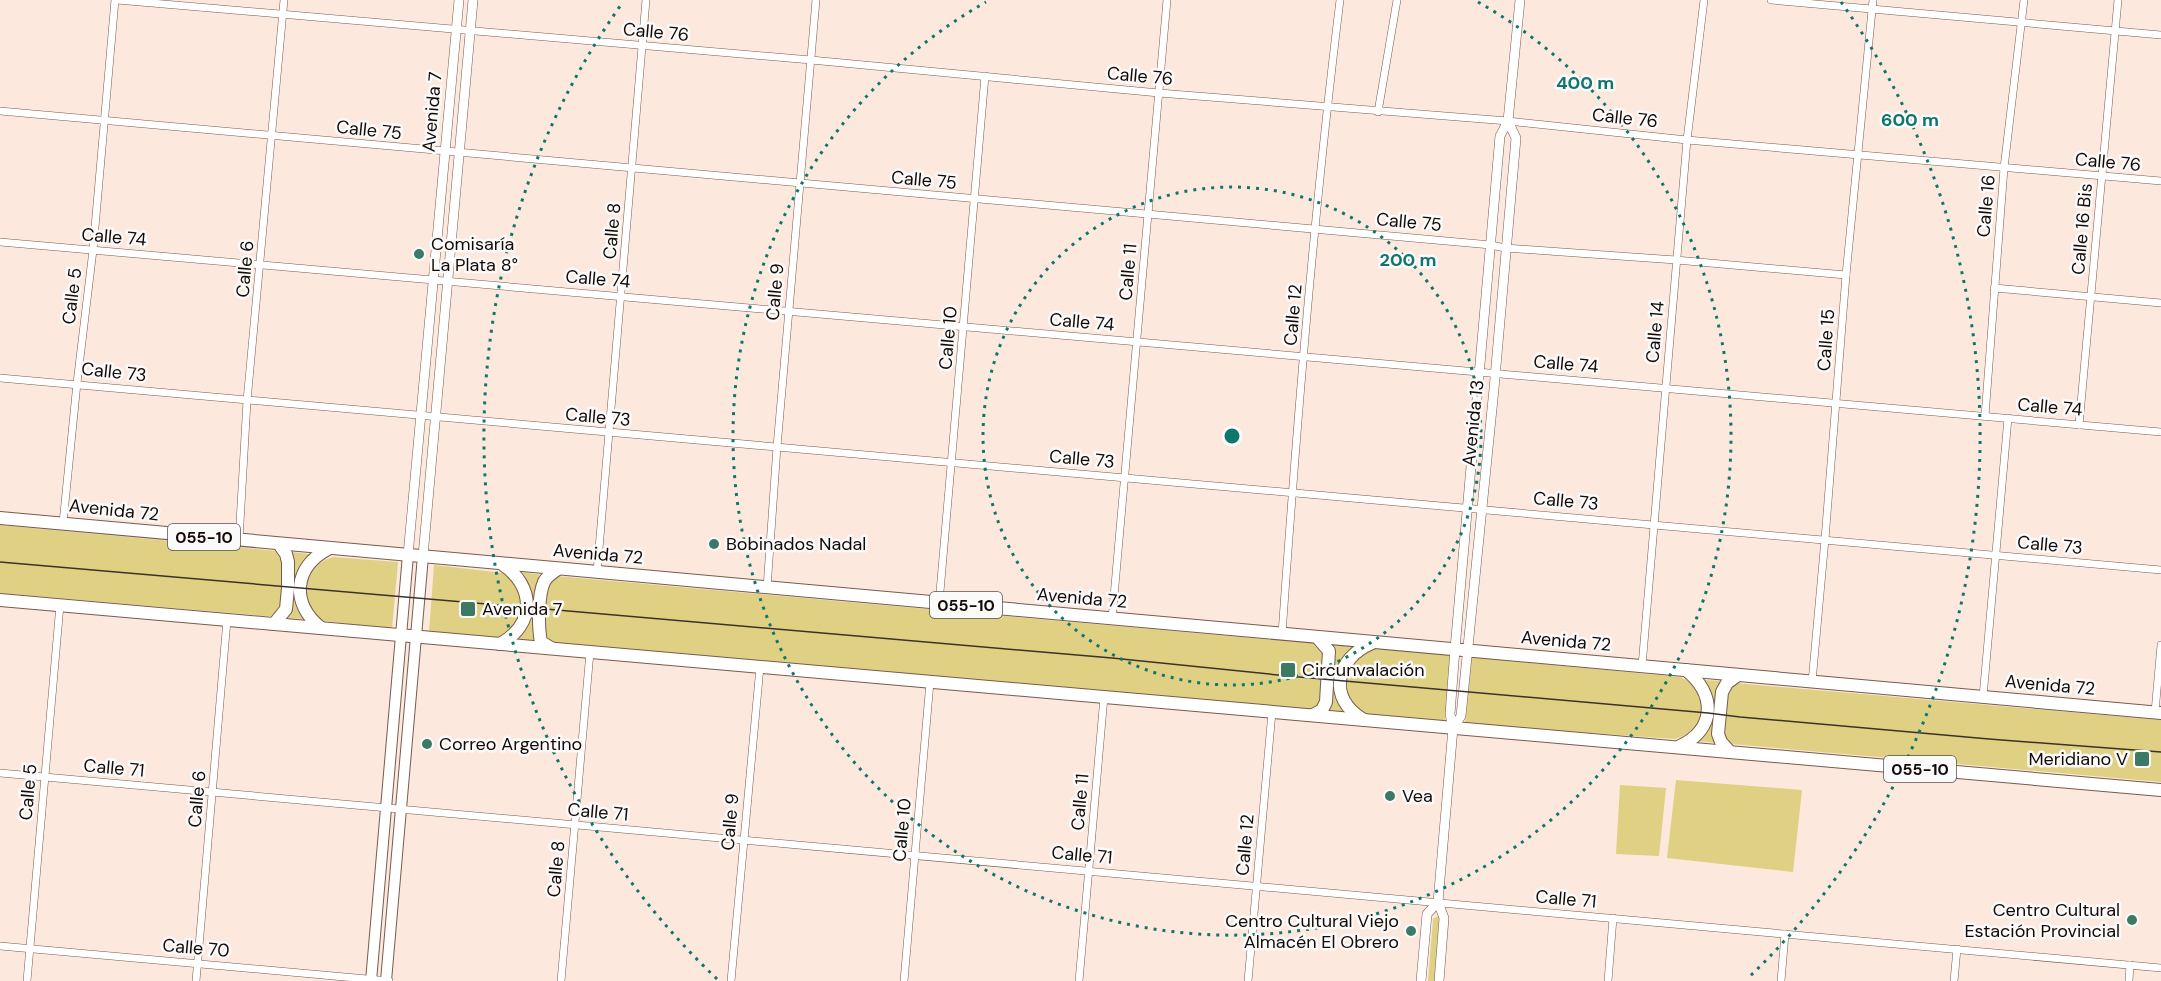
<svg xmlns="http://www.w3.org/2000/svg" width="2161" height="981" viewBox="0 0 2161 981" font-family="'DM Sans',sans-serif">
<rect width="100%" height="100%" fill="#fde8dd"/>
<g fill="#dfd084">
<polygon points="0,525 277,551 283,555 282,607 272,616 264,616 0,593"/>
<path d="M291 552 309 554C293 574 285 596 304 619L283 618Z"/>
<path d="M333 557 398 562 392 629 324 621C315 617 313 612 308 604 296 581 311 564 333 557Z"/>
<path d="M434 565 504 573C515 582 522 594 521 609 515 654 460 636 429 632Z"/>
<path d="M520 572 543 575 537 642 516 641C534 620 535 595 520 572Z"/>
<polygon points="556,576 1319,644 1325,651 1322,704 1317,710 549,644 542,635 546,584"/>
<path d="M1329 645 1354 647C1331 667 1327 687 1344 713H1325Z"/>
<path d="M1373 649 1450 655 1445 723 1366 715C1345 706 1336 674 1355 658 1360 654 1367 652 1373 649Z"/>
<path d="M1470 657 1680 677C1715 691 1710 729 1675 739L1465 724Z"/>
<path d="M1703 680 1723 681 1717 743 1697 741C1716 723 1718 701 1703 680Z"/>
<polygon points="1735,683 2161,720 2161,782 1731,744 1723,737 1726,691"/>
<polygon points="1676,780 1802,790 1793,872 1667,858"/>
<polygon points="1620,785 1666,788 1659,856 1616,854"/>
<polygon points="1438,916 1440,922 1435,981 1428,981 1433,919"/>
</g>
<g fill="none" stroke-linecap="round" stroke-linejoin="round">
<defs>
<g id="street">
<polyline points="117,0 811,60 1159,93 1508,121 1687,140 2161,181"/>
<polyline points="1771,0 2161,35"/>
<polyline points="0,111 1491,245 1505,248 1676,260 1846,275"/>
<polyline points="1378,112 1397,0"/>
<polyline points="0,242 2161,432"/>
<polyline points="1994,288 2161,303"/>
<polyline points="0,378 2161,570"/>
<polyline points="1985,416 2004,168 2024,0"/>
<polyline points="2079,425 2118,0"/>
<polyline points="63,523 77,383 93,250 115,0"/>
<polyline points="239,540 247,401 284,0"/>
<polyline points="597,572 646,0"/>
<polyline points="767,588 777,447 816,0"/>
<polyline points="939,603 985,76"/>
<polyline points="1112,619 1167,0"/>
<path d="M1282 634C1297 422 1314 210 1340 0"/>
<polyline points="1642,666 1687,140 1704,0"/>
<polyline points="1812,682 1825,539 1846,275 1873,0"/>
<polyline points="1983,697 2008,418"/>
<polyline points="2155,712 2161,645"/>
<polyline points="0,773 2161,968"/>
<polyline points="0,946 389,981"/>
<polyline points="27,981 60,605"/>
<polyline points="196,981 227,620"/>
<polyline points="561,981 590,652"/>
<polyline points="731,981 760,667"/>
<polyline points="904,981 930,682"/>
<polyline points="1079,981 1104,697"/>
<polyline points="1248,981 1272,712"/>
<polyline points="1608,981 1613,918"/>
<polyline points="1781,981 1785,934"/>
<polyline points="1954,981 1957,949"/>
<polyline points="2129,981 2130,965"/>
</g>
<g id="secondary">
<polyline points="408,555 459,0"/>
<polyline points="423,556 473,0"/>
<polyline points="1453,728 1461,716 1494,389 1516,138 1508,121"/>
<polyline points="1421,981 1427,914 1438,902"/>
<polyline points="1439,981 1444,918 1438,902 1453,728 1450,714 1455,649 1500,136 1508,121 1520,0"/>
</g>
<g id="primary">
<polyline points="371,981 408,555"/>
<polyline points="386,981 423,556"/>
</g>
<g id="highway">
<polyline points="0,518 2161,713"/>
<polyline points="0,600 2161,790"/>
<polyline points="274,624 286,609 288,588 288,562 286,554 279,544"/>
<path d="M321 628C290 603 294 567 328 549"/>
<path d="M500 644C536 624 535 586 502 564"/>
<path d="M551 648 541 642C538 628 538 595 544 582 547 576 552 573 558 569"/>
<polyline points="1313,715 1322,710 1326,702 1329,651 1317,637"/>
<path d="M1364 720C1326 698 1336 658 1372 643"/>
<path d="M1680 746C1716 729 1716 694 1686 670"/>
<polyline points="1730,752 1721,742 1718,734 1722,692 1727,683 1738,675"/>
</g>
</defs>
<use href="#street" stroke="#785b4c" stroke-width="8"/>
<use href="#secondary" stroke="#785b4c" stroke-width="10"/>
<use href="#primary" stroke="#785b4c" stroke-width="12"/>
<use href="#highway" stroke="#785b4c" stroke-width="14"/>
<use href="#street" stroke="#fff" stroke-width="7"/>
<use href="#secondary" stroke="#fff" stroke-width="9"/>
<use href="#primary" stroke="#fff" stroke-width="10"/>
<use href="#highway" stroke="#fff" stroke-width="12"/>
<polyline stroke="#3d312b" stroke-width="1.5" points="0,562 1112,658 1288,676 1708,713 1740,717 1989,739 2161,752"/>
</g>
<g fill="none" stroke="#0f766e" stroke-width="3" stroke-dasharray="3 6">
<circle cx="1232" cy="436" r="249"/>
<path d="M1478 2A499 499 0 1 1 986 2"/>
<path d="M717 979A748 748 0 0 1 623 2M1841 2A748 748 0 0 1 1747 979"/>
</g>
<g fill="#3c7a66" stroke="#fafafa" stroke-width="2">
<circle cx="419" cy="254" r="6"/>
<circle cx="714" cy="544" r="6"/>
<rect x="460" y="601" width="16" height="16" rx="3"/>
<rect x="1280" y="662" width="16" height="16" rx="3"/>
<circle cx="427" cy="744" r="6"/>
<rect x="2134" y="751" width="16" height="16" rx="3"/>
<circle cx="1390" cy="796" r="6"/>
<circle cx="2132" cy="920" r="6"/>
<circle cx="1411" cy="931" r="6"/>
</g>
<g text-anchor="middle" stroke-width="5" stroke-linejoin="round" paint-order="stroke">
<g fill="#fafafa" stroke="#59514e" stroke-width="1.5">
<rect x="168" y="524" width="72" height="26" rx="4.5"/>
<rect x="930" y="592" width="72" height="26" rx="4.5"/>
<rect x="1884" y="756" width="72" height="26" rx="4.5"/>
</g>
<g font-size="16" font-weight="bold" fill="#140904">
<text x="204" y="543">055-10</text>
<text x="966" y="611">055-10</text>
<text x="1920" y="775">055-10</text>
</g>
<g font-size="18" fill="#140904" stroke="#fafafa">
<text transform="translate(656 32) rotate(5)" y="6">Calle 76</text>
<text transform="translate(1140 76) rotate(5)" y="6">Calle 76</text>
<text transform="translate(432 112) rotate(-85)" y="6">Avenida 7</text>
<text transform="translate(1625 118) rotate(6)" y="6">Calle 76</text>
<text transform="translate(369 130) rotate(6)" y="6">Calle 75</text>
<text transform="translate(2108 162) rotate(5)" y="6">Calle 76</text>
<text transform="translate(924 180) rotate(5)" y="6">Calle 75</text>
<text transform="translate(1986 206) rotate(-85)" y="6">Calle 16</text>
<text transform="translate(1409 222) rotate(5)" y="6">Calle 75</text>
<text transform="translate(2082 229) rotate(-85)" y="6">Calle 16 Bis</text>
<text transform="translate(612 231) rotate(-85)" y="6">Calle 8</text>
<text transform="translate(114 237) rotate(5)" y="6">Calle 74</text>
<text transform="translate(245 269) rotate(-85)" y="6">Calle 6</text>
<text transform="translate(1128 272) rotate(-85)" y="6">Calle 11</text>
<text transform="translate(598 279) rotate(5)" y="6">Calle 74</text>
<text transform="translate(775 292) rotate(-85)" y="6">Calle 9</text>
<text transform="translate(72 296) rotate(-83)" y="6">Calle 5</text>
<text transform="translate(1293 315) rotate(-85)" y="6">Calle 12</text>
<text transform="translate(1082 322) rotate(5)" y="6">Calle 74</text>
<text transform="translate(1655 332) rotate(-85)" y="6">Calle 14</text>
<text transform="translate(948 338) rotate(-85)" y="6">Calle 10</text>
<text transform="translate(1826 340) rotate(-86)" y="6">Calle 15</text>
<text transform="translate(1566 364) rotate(5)" y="6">Calle 74</text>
<text transform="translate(114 372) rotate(6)" y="6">Calle 73</text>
<text transform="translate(2050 407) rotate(5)" y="6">Calle 74</text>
<text transform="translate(598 417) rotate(5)" y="6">Calle 73</text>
<text transform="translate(1473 423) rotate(-84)" y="6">Avenida 13</text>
<text transform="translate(1082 459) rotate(5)" y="6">Calle 73</text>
<text transform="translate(1566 501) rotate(5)" y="6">Calle 73</text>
<text transform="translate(114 510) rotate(6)" y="6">Avenida 72</text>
<text transform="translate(2050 545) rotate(5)" y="6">Calle 73</text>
<text transform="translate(598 554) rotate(5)" y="6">Avenida 72</text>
<text transform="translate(1082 598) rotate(5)" y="6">Avenida 72</text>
<text transform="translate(1566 641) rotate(5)" y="6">Avenida 72</text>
<text transform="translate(2050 685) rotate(5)" y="6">Avenida 72</text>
<text transform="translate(114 768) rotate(5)" y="6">Calle 71</text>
<text transform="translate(28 792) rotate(-85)" y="6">Calle 5</text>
<text transform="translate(197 799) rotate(-85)" y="6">Calle 6</text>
<text transform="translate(1080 802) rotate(-85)" y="6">Calle 11</text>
<text transform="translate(598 812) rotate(5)" y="6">Calle 71</text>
<text transform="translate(730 822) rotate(-85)" y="6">Calle 9</text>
<text transform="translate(902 830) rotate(-85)" y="6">Calle 10</text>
<text transform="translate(1245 845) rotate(-85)" y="6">Calle 12</text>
<text transform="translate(1082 855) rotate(5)" y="6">Calle 71</text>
<text transform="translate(556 869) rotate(-85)" y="6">Calle 8</text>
<text transform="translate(1566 899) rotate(5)" y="6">Calle 71</text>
<text transform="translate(196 948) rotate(5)" y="6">Calle 70</text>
</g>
<g font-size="18" fill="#140904" stroke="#fafafa" text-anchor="start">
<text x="431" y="250">Comisaría<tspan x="431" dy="21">La Plata 8°</tspan></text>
<text x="726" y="550">Bobinados Nadal</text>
<text x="482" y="615">Avenida 7</text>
<text x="1302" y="676">Circunvalación</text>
<text x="439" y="750">Correo Argentino</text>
<text x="2128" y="765" text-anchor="end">Meridiano V</text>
<text x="1402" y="802">Vea</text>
<text x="2120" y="916" text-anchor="end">Centro Cultural<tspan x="2120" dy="21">Estación Provincial</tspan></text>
<text x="1399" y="927" text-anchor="end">Centro Cultural Viejo<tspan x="1399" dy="21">Almacén El Obrero</tspan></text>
</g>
</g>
<circle cx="1232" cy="436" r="9" fill="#0f766e" stroke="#fafafa" stroke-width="3"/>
<g font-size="18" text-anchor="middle" font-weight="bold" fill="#0f766e" stroke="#fafafa" stroke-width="5" stroke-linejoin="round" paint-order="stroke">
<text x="1585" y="89">400 m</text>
<text x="1910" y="126">600 m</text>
<text x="1408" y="266">200 m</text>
</g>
</svg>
